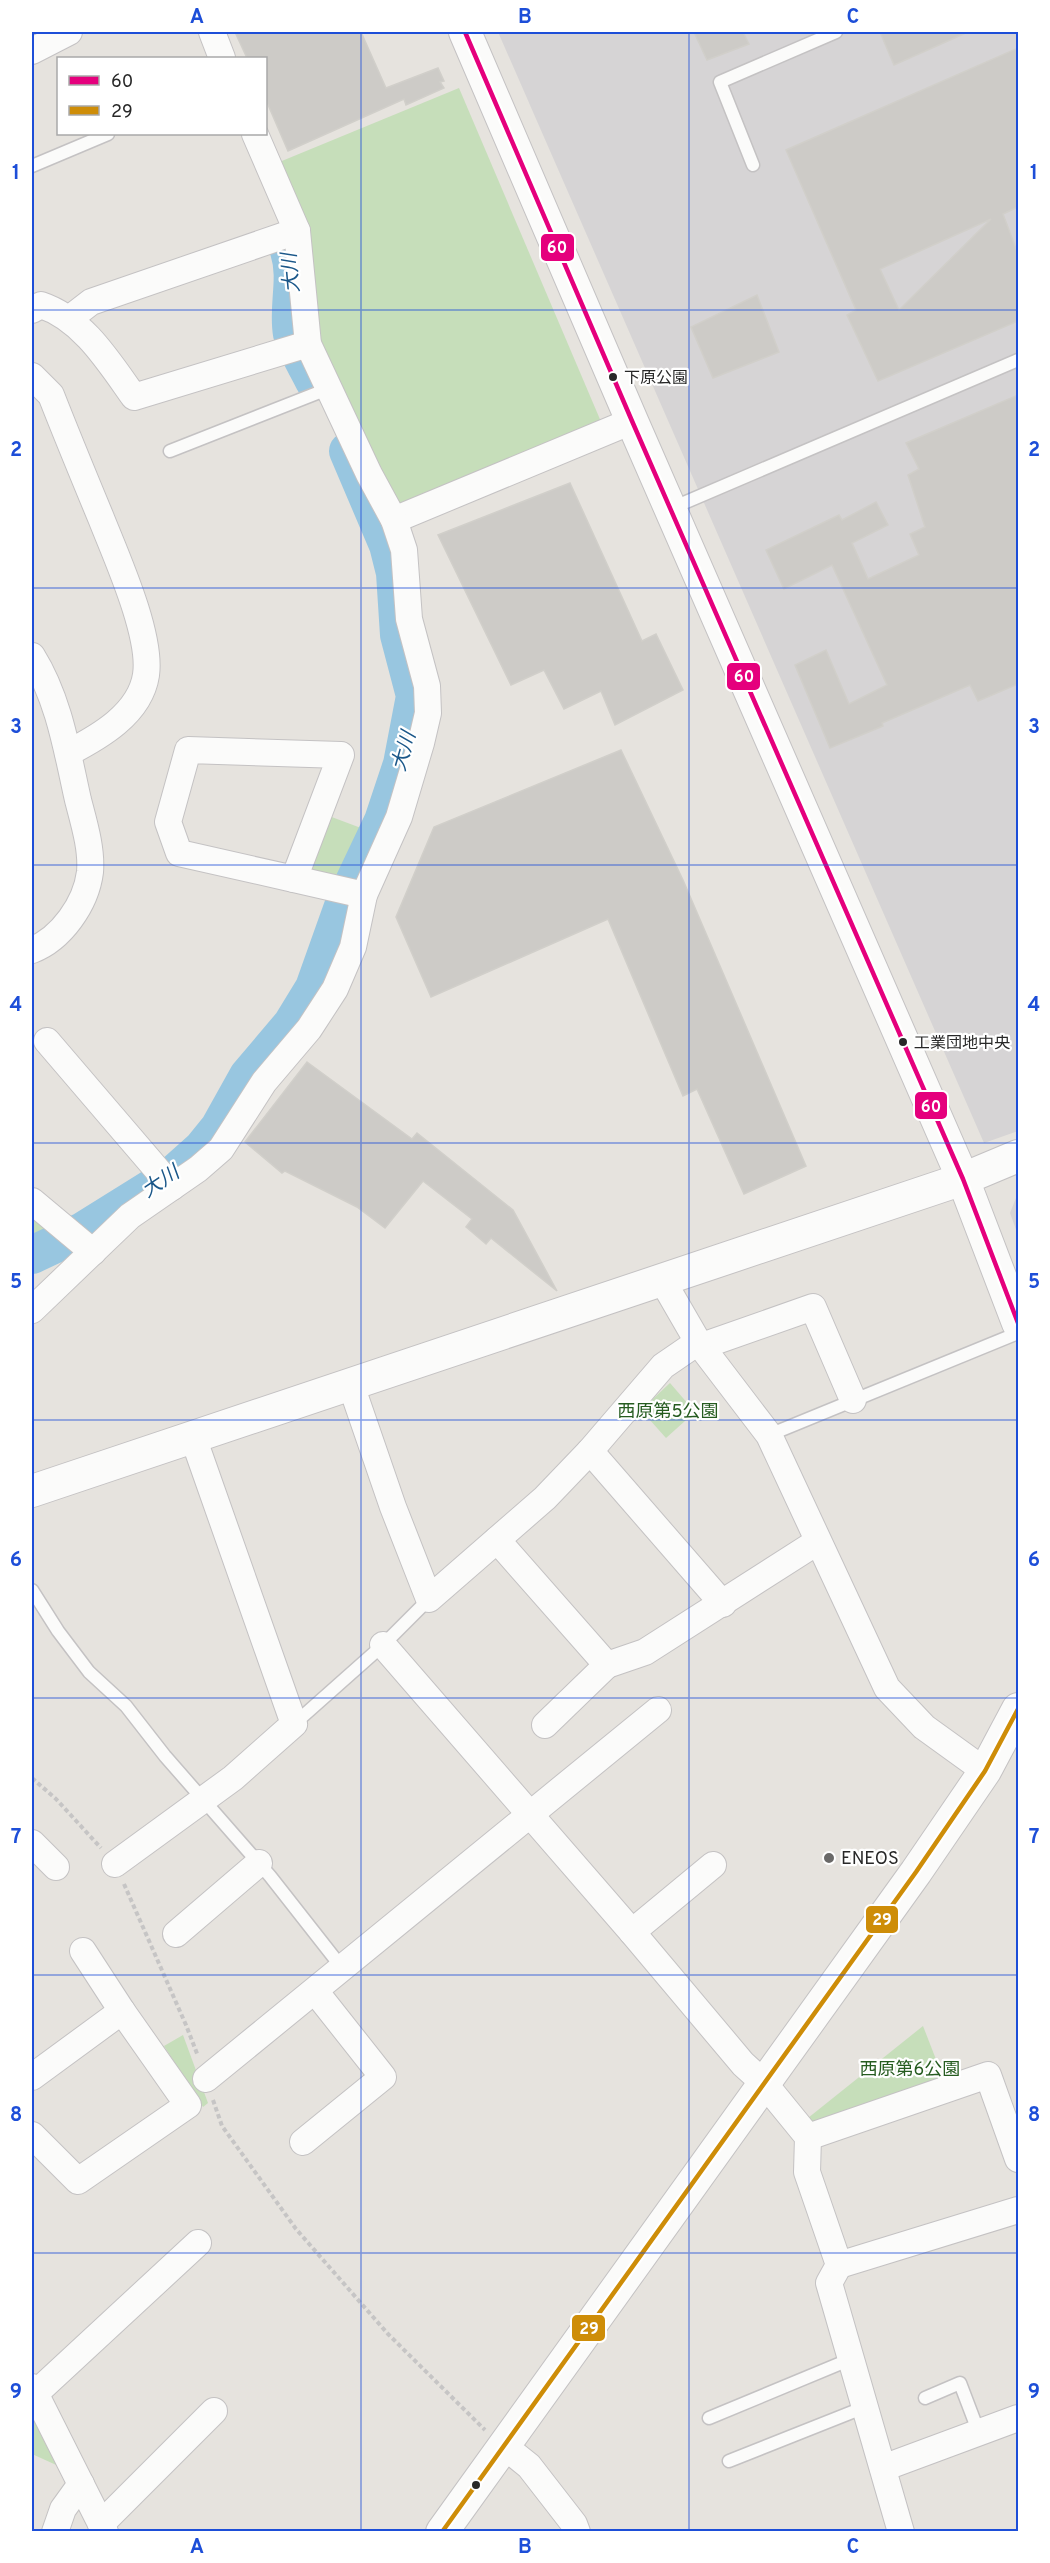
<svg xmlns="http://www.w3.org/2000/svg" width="1050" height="2563" viewBox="0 0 1050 2563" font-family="Overpass,'Noto Sans JP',sans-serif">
<rect width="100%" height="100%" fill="#e6e3de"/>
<g fill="#d6d4d5">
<polygon points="498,32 1018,32 1018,1131 984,1143"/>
<polygon points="1018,1193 1018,1235 1010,1213"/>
</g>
<g fill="#c6deba">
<polygon points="459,88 602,424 397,508 330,371 313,317 277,163"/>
<polygon points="321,813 369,831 346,889 301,865"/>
<polygon points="32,1203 65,1235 32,1250"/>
<polygon points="670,1383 695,1412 666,1438 641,1410"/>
<polygon points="923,2026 946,2085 817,2129 808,2118"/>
<polygon points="183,2035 208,2103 203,2107 164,2046"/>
<polygon points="35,2411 65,2469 32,2454 32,2421"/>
</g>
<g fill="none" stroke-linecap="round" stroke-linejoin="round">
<g stroke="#98c6e0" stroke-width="38">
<path d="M289 251C298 279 287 307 292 334 296 350 307 366 314 381"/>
<polyline points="32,1255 83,1231 152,1188 174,1174 202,1149 219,1128 248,1076 292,1024 314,988 345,901 383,821 402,764 415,696 399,635 395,573 388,545 348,451"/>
</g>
</g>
<g fill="#cdcbc7" stroke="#d1cfca" stroke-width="1.5" fill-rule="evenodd">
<polygon points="235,32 361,32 386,88 438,68 444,81 440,82 444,88 406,105 404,99 288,151 266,100 266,58 247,58"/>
<polygon points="694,32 743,32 749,44 707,60"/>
<polygon points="880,32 968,32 894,65"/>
<path d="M1018 48V207L1003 214 1018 254V321L878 381 847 315 856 310 786 150ZM991 219 899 310 880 269Z"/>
<polygon points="757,295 779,352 713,378 691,327"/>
<polygon points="1018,395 1018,684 978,701 970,685 882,723 883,726 830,748 795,665 826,650 849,704 887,685 832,565 784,589 766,550 839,515 842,520 876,502 888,525 852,543 868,579 919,555 910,534 925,527 908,475 919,469 906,443"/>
<polygon points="570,483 642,641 656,634 683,690 615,725 601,691 564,709 544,670 511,685 438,535"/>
<polygon points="621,750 683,880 806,1166 744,1194 697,1089 683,1096 608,919 431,997 396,917 434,827"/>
<polygon points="307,1062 412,1139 417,1133 513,1210 557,1291 491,1238 486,1244 466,1227 472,1219 423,1181 385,1228 357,1207 285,1171 282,1173 245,1142"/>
</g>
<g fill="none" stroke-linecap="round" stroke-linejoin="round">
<defs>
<g id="service">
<polyline points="753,165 720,82 836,32"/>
<polyline points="32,166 108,134"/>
<polyline points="170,451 330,388"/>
<polyline points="672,508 1018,360"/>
<polyline points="769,1435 1018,1333"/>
<polyline points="32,1590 58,1631 89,1672 126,1706 165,1756 270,1876 343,1969"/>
<polyline points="294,1724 383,1645 429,1599"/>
<polyline points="925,2398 960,2383 979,2433"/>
<polyline points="709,2418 851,2359"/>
<polyline points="729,2461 865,2407"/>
</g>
<g id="minor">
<polyline points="212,32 222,58"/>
<polyline points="32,51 69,32"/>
<path d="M32 310 41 305C83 319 109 362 134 397L308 344"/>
<polyline points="69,319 91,302 297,231"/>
<path d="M32 376 51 395C67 436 84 477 101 518 116 556 152 635 146 675 140 714 99 737 68 753"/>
<polyline points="394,520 632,421"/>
<path d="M32 656C59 699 67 751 78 800 84 823 92 849 90 872 86 904 61 939 32 950"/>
<polygon points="188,750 341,755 294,879 179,853 168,822"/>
<polyline points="294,879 364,895"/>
<polyline points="47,1041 172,1187"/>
<polyline points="32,1201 93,1252"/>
<polyline points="661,1278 698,1342 769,1435 887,1688 924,1727 985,1771"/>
<polyline points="32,1310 130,1216 198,1169 221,1149 264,1082 309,1029 335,989 353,947 364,895 399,817 421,743 428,713 427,686 409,619 404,550 394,520 369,474 308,344 297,231 255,134"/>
<polyline points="702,1346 813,1307 853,1400"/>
<polyline points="351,1385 393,1507 429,1599 545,1498 590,1451 663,1366 698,1342"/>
<polyline points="590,1451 723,1604"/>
<polyline points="497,1540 607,1665 645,1652 817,1542"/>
<polyline points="383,1645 632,1932 743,2064 764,2083 808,2137 807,2172 839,2265 829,2283 901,2532"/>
<polyline points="545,1725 607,1665"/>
<polyline points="32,1843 56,1867"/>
<polyline points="115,1864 233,1778 294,1724 193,1437"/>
<polyline points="632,1932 713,1865"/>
<polyline points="176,1934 259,1863"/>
<polyline points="83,1951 122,2011"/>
<polyline points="32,2077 122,2011 188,2105 78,2181 32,2135"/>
<polyline points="206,2079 658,1710"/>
<polyline points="808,2137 988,2075 1018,2159"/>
<polyline points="303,2142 383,2077 315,1991"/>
<polyline points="839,2265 1018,2210"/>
<polyline points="32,2387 105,2532"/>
<polyline points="36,2393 198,2243"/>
<polyline points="504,2446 529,2466 574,2524 577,2532"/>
<polyline points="883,2468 1018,2418"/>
<polyline points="101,2524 214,2411"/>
<polyline points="55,2532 63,2509 81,2484"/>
</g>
<g id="tertiary">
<polyline points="465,32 632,421 963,1179 1018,1323"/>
<polyline points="32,1491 963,1179 1018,1156"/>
<polyline points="442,2532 916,1872 985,1771 1018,1709"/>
</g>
</defs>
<use href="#service" stroke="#c4c2c3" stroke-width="15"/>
<use href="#minor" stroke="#c4c2c3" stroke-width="28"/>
<use href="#tertiary" stroke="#c4c2c3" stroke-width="34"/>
<g stroke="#c6c5c5" stroke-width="4" stroke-dasharray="4.5 3" stroke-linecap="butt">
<polyline points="32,1778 56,1799 101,1848"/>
<polyline points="124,1884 186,2025 198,2056"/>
<polyline points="213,2100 222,2126 296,2229 388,2334 485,2430"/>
</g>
<use href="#service" stroke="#fbfbfa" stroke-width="12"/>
<use href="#minor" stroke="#fbfbfa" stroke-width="26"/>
<use href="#tertiary" stroke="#fbfbfa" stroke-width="32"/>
<defs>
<polyline id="bus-1" points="465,32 632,421 963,1179 1018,1323"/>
<polyline id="bus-2" points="442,2532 916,1872 985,1771 1018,1709"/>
</defs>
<use href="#bus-1" stroke="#fff" stroke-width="9"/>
<use href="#bus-2" stroke="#fff" stroke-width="9"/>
<use href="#bus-1" stroke="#e5007d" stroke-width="4.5"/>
<use href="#bus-2" stroke="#ce8d08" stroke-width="4.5"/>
</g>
<path fill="none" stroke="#1d4ed8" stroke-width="1.5" stroke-opacity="0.55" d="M361 32V2532M689 32V2532M32 310H1018M32 588H1018M32 865H1018M32 1143H1018M32 1420H1018M32 1698H1018M32 1975H1018M32 2253H1018"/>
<g fill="#282828" stroke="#fff" stroke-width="2">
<circle cx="613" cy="377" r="5"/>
<circle cx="903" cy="1042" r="5"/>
<circle cx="476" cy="2485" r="5"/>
</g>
<circle fill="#6a6968" stroke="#fff" stroke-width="2" cx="829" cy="1858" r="6"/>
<g text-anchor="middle" stroke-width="4.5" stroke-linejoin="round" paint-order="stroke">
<g font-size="16" fill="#282828" stroke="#fff" text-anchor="start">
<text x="624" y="383">下原公園</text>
<text x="914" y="1048">工業団地中央</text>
</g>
<g font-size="18" fill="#265c20" stroke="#fff">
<text x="668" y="1417">西原第5公園</text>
<text x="910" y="2075">西原第6公園</text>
</g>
<g font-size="18" fill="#282828" stroke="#fff" text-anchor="start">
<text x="841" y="1864">ENEOS</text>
</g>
<g font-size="20" font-style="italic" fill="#1a5789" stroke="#fff">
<text transform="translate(290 273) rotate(-95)" y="7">大川</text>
<text transform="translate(403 751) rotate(-74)" y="7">大川</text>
<text transform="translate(160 1181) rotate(-34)" y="7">大川</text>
</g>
</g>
<g stroke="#fff" stroke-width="2">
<rect x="540" y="233" width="35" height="29" rx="6" fill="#e5007d"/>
<rect x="726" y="662" width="35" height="29" rx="6" fill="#e5007d"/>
<rect x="914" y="1091" width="34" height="29" rx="6" fill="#e5007d"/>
<rect x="865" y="1905" width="34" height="29" rx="6" fill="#ce8d08"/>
<rect x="571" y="2314" width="35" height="28" rx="6" fill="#ce8d08"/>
</g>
<g font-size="16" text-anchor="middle" font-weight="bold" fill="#fff">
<text x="557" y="253">60</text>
<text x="744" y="682">60</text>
<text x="931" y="1112">60</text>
<text x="882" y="1925">29</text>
<text x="589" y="2334">29</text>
</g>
<rect width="1050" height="2563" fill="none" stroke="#ffffff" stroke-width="66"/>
<rect x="57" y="57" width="210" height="78" fill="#ffffff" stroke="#a9a9a9" stroke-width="1.5"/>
<rect x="69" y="76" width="30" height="9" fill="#e5007d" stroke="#a9a9a9" stroke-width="1.5"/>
<text x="111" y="87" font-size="18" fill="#282828">60</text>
<rect x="69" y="106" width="30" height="9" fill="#ce8d08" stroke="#a9a9a9" stroke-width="1.5"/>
<text x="111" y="117" font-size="18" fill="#282828">29</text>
<rect x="33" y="33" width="984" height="2497" fill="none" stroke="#1d4ed8" stroke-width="2"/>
<g font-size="20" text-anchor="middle" font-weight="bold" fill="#1d4ed8">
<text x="197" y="23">A</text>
<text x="525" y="23">B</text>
<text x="853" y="23">C</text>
<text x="16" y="179">1</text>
<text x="1034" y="179">1</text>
<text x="16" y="456">2</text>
<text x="1034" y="456">2</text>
<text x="16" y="733">3</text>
<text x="1034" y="733">3</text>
<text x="16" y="1011">4</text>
<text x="1034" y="1011">4</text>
<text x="16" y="1288">5</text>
<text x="1034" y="1288">5</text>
<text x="16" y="1566">6</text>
<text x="1034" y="1566">6</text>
<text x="16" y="1843">7</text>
<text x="1034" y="1843">7</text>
<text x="16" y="2121">8</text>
<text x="1034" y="2121">8</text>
<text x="16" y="2398">9</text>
<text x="1034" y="2398">9</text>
<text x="197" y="2553">A</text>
<text x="525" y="2553">B</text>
<text x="853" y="2553">C</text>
</g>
</svg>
